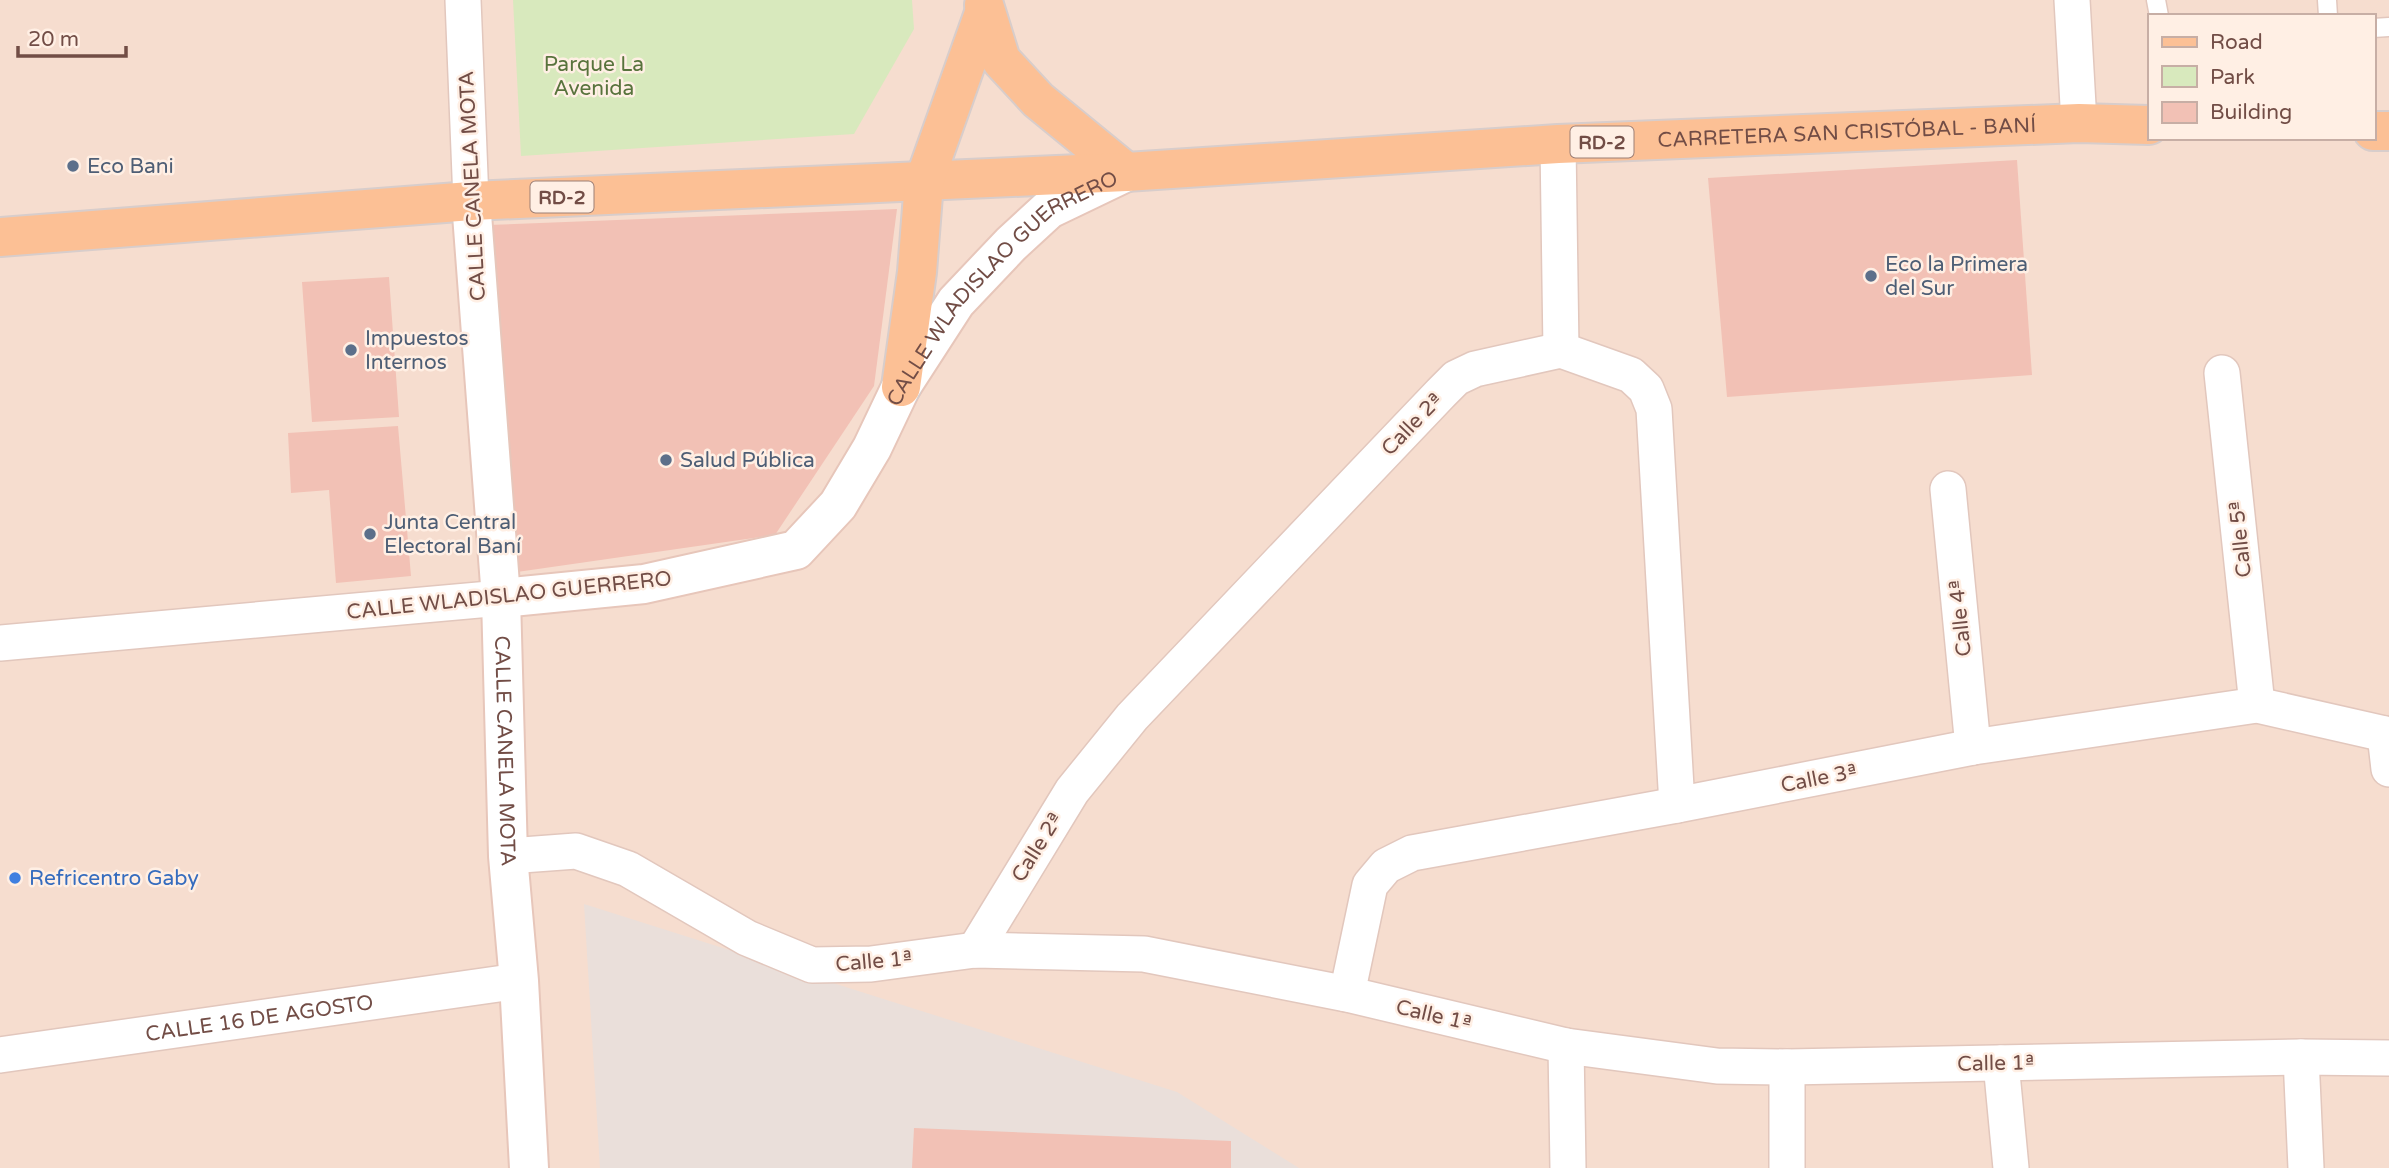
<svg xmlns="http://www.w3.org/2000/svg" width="2389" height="1168" viewBox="0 0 2389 1168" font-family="'Varela Round',sans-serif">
<rect width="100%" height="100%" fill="#fceade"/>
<path fill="#f6ddcf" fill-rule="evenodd" d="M0 0H2389V1168H0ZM2149 16H2373V138H2149Z"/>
<polygon fill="#eadfda" points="584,904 1177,1092 1299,1168 600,1168"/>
<polygon fill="#d8e9bd" points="513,0 912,0 914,29 854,134 521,156"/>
<g fill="#f2c1b5">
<polygon points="2017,160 2032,375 1727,397 1708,178"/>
<polygon points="897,209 874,386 775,535 517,572 488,225"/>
<polygon points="389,277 399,417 312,422 302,282"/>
<polygon points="398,426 411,576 336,583 329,490 291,493 288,433"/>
<polygon points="914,1128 1231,1141 1231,1168 912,1168"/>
</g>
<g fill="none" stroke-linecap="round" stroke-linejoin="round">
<defs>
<g id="lane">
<polyline points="2156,0 2159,16"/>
<polyline points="2327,0 2328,16"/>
<polyline points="2373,28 2389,27"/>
</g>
<g id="street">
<polyline points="463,0 471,201"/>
<polyline points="2072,0 2079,123"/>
<polyline points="1558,144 1561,350"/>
<polyline points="2222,373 2257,705"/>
<polyline points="1948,489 1973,747"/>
<polyline points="0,643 501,598"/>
<polyline points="2385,734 2389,769"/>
<polyline points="508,856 576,851 628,869 747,938 812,965 871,964 975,950 1144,954 1347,994 1566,1046 1717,1066 1787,1067 2301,1057 2389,1058"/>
<polyline points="975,950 1072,791 1132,717 1441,393 1456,378 1475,369 1561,350 1631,375 1646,389 1654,409 1677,805"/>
<polyline points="1347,994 1370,885 1386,866 1412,853 1677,805 1973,747 2257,705 2389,735"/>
<polyline points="1566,1046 1568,1168"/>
<path id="s1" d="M0 1055 519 981"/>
<polyline points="2301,1057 2306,1168"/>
<polyline points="2001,1063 2011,1168"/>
<polyline points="1787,1067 1787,1168"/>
</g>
<g id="secondary">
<path id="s2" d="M471 201 501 598 508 856 519 981 529 1168"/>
<path id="s3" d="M501 598 644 584 796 550 838 505 872 448 901 387 956 302 1011 244 1049 209 1126 172"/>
</g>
<g id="primary">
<polyline points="984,5 1001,60 1038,100 1126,172"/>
<polyline points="2373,131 2389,131"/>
<path id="s4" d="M0 237 471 201 1126 172 1558 144 2079 123 2149 125"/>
<polyline points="901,387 917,272 924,182 984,13"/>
</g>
</defs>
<use href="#lane" stroke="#e2c7bd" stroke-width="21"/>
<use href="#street" stroke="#e2c7bd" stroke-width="38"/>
<use href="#secondary" stroke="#e7c6ba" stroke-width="42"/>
<use href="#primary" stroke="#d8cdcb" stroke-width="42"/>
<use href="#lane" stroke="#fff" stroke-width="18"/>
<use href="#street" stroke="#fff" stroke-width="35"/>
<use href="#secondary" stroke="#fff" stroke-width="38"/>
<use href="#primary" stroke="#fcc095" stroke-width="38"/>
</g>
<g fill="#5c6f8a" stroke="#ffefe4" stroke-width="2.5">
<circle cx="73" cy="166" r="7"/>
<circle cx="1871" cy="276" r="7"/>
<circle cx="351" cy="350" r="7"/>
<circle cx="666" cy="460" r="7"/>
<circle cx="370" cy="534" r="7"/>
</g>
<circle fill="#3f7fe0" stroke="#ffefe4" stroke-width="2.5" cx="15" cy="878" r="7"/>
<g text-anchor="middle" stroke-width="5" stroke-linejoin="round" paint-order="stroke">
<g fill="#ffefe4" stroke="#9c7e75" stroke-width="2">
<rect x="1570.5" y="126.5" width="63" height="31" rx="5"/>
<rect x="530.5" y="181.5" width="63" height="31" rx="5"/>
</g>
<g font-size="19" font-weight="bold" fill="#724d46">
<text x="1602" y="149">RD-2</text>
<text x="562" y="204">RD-2</text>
</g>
<g font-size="21" fill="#58733c" stroke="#ffefe4">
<text x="594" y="71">Parque La<tspan x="594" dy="24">Avenida</tspan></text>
</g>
<g font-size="21" fill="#724d46" stroke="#ffefe4">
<text dy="7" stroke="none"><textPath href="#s4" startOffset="1850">CARRETERA SAN CRISTÓBAL - BANÍ</textPath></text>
<text transform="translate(472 186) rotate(-93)" y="7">CALLE CANELA MOTA</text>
<text dy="7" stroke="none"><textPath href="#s3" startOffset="639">CALLE WLADISLAO GUERRERO</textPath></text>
<text transform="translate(1412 424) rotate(-46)" y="7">Calle 2ª</text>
<text transform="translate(2240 539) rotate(-96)" y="7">Calle 5ª</text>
<text transform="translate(509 595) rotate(-6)" y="7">CALLE WLADISLAO GUERRERO</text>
<text transform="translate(1960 618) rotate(-96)" y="7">Calle 4ª</text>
<text dy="7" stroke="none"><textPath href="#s2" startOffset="551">CALLE CANELA MOTA</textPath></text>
<text transform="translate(1819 778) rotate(-11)" y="7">Calle 3ª</text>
<text transform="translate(1037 847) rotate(-58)" y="7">Calle 2ª</text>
<text transform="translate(874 961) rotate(-5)" y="7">Calle 1ª</text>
<text transform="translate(1434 1015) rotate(13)" y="7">Calle 1ª</text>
<text dy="7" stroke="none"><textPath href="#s1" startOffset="262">CALLE 16 DE AGOSTO</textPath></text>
<text transform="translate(1996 1063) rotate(-1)" y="7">Calle 1ª</text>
</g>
<g font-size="21" fill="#4e5e75" stroke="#ffefe4" text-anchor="start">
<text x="87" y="173">Eco Bani</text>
<text x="1885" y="271">Eco la Primera<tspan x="1885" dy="24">del Sur</tspan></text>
<text x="365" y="345">Impuestos<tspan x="365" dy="24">Internos</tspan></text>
<text x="680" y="467">Salud Pública</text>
<text x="384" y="529">Junta Central<tspan x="384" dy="24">Electoral Baní</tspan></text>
</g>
<g font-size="21" fill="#366cbe" stroke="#ffefe4" text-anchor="start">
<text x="29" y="885">Refricentro Gaby</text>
</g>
</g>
<rect x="2148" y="14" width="228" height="126" fill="#ffefe4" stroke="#c7aea5" stroke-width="2"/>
<rect x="2162" y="37" width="35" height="10" fill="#fcc095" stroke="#c7aea5" stroke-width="2"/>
<text x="2210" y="49" font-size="21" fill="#724d46">Road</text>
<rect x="2162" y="66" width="35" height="21" fill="#d8e9bd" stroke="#c7aea5" stroke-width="2"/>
<text x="2210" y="84" font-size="21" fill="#724d46">Park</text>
<rect x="2162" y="102" width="35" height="21" fill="#f2c1b5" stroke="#c7aea5" stroke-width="2"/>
<text x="2210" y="119" font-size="21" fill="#724d46">Building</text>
<path d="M18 46v10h108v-10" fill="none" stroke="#724d46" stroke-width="3.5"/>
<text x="28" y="46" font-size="21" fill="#724d46" stroke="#ffefe4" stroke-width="5" paint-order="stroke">20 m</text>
</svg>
